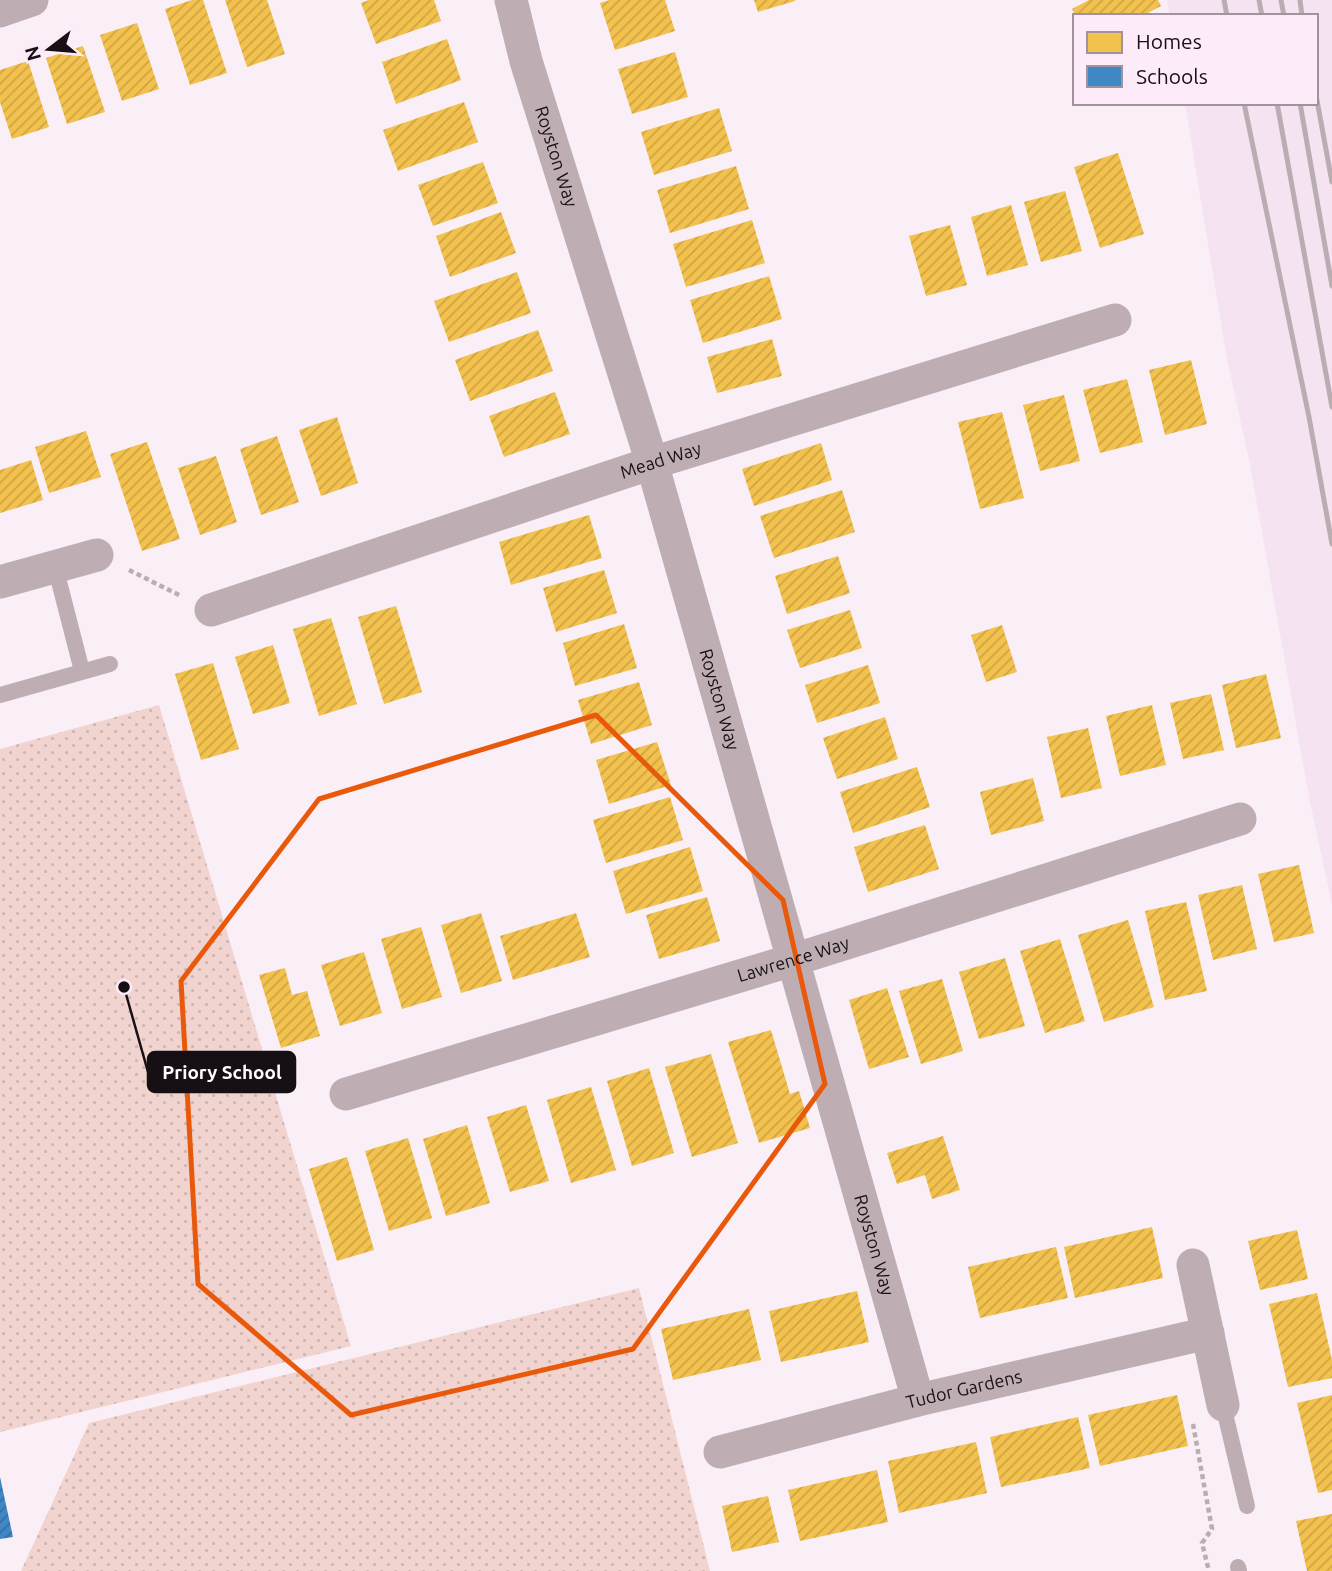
<svg xmlns="http://www.w3.org/2000/svg" width="1332" height="1571" viewBox="0 0 1332 1571" font-family="Ubuntu,sans-serif">
<defs>
<pattern id="grass-dots" width="8" height="8" patternUnits="userSpaceOnUse" patternTransform="scale(1.75)"><rect width="8" height="8" fill="#f1d4cf"/><path d="M2 2h.1M6 6h.1" fill="none" stroke="#ceb5b1" stroke-width="1.8" stroke-linecap="round"/></pattern>
<pattern id="homes-hatch" width="6" height="6" patternUnits="userSpaceOnUse" patternTransform="scale(1.75)"><rect width="6" height="6" fill="#f2c14e"/><path d="M-1 1l2-2M0 6l6-6M5 7l2-2" fill="none" stroke="#cfa543"/></pattern>
<pattern id="schools-hatch" width="6" height="6" patternUnits="userSpaceOnUse" patternTransform="scale(1.75)"><rect width="6" height="6" fill="#3f88c5"/><path d="M-1 1l2-2M0 6l6-6M5 7l2-2" fill="none" stroke="#346e9f"/></pattern>
</defs>
<rect width="100%" height="100%" fill="#faeff7"/>
<polygon fill="#f5e3f1" points="1167,0 1332,0 1332,905 1309,797 1250,465 1226,354 1185,103 1316,103 1316,16 1170,16"/>
<g fill="url(#grass-dots)">
<polygon points="159,705 351,1346 0,1432 0,749"/>
<polygon points="639,1288 710,1571 21,1571 89,1423"/>
</g>
<g fill="url(#homes-hatch)">
<polygon points="192,0 203,0 227,73 190,85 165,9"/>
<polygon points="225,0 267,0 285,54 247,67"/>
<polygon points="369,0 434,0 441,21 376,44 361,3"/>
<polygon points="610,0 665,0 675,31 615,50 600,3"/>
<polygon points="754,0 795,0 795,1 758,12"/>
<polygon points="1089,0 1158,0 1161,6 1142,16 1076,16 1072,9"/>
<polygon points="137,23 159,89 122,101 100,35"/>
<polygon points="447,39 461,80 396,104 382,62"/>
<polygon points="83,46 105,112 67,124 46,58"/>
<polygon points="675,52 688,97 632,114 618,69"/>
<polygon points="28,61 49,127 12,139 0,102 0,70"/>
<polygon points="464,102 478,142 398,171 383,130"/>
<polygon points="719,108 732,151 654,175 641,132"/>
<polygon points="1118,153 1144,234 1100,248 1074,167"/>
<polygon points="483,162 498,203 433,226 418,185"/>
<polygon points="736,166 749,209 670,233 657,190"/>
<polygon points="1065,191 1082,251 1041,262 1024,202"/>
<polygon points="1011,205 1028,265 987,276 971,217"/>
<polygon points="501,212 516,253 450,277 436,236"/>
<polygon points="752,220 765,263 686,287 673,244"/>
<polygon points="950,225 967,285 926,296 909,236"/>
<polygon points="517,272 531,313 449,342 434,301"/>
<polygon points="769,276 782,319 703,343 690,300"/>
<polygon points="538,330 553,371 470,401 455,360"/>
<polygon points="772,339 782,376 717,393 707,357"/>
<polygon points="1191,360 1207,424 1165,435 1149,370"/>
<polygon points="1127,379 1143,442 1100,453 1083,390"/>
<polygon points="555,392 570,434 504,457 489,416"/>
<polygon points="1064,395 1080,461 1040,471 1023,405"/>
<polygon points="1002,412 1024,498 980,509 958,422"/>
<polygon points="337,417 358,483 321,496 299,430"/>
<polygon points="86,431 101,477 49,493 35,447"/>
<polygon points="277,436 299,502 261,515 240,449"/>
<polygon points="147,442 180,539 142,551 110,454"/>
<polygon points="821,443 832,480 754,506 742,469"/>
<polygon points="216,456 237,522 200,535 178,468"/>
<polygon points="31,460 43,500 0,513 0,470"/>
<polygon points="842,490 855,532 774,558 760,516"/>
<polygon points="589,515 602,558 511,585 499,542"/>
<polygon points="838,556 850,593 787,614 775,576"/>
<polygon points="604,570 617,613 556,632 543,588"/>
<polygon points="396,606 422,692 384,704 358,617"/>
<polygon points="850,610 862,648 800,668 787,630"/>
<polygon points="331,618 357,704 319,716 293,629"/>
<polygon points="624,624 637,668 575,686 563,643"/>
<polygon points="1002,625 1017,672 986,682 971,635"/>
<polygon points="273,645 290,703 253,714 235,657"/>
<polygon points="213,663 239,749 201,760 175,674"/>
<polygon points="868,665 880,703 817,723 805,685"/>
<polygon points="1266,674 1281,738 1236,748 1222,685"/>
<polygon points="639,682 652,725 591,744 578,700"/>
<polygon points="1211,694 1224,750 1183,759 1170,703"/>
<polygon points="1152,705 1166,765 1120,776 1106,716"/>
<polygon points="885,717 898,759 837,779 823,738"/>
<polygon points="1088,728 1102,788 1061,798 1047,737"/>
<polygon points="657,742 671,785 609,804 596,760"/>
<polygon points="917,767 930,807 853,833 840,792"/>
<polygon points="1033,778 1044,821 991,835 980,792"/>
<polygon points="670,797 683,840 606,863 593,820"/>
<polygon points="925,825 939,869 868,892 854,847"/>
<polygon points="690,847 703,891 626,914 613,871"/>
<polygon points="1299,865 1314,933 1274,942 1258,874"/>
<polygon points="1242,885 1257,949 1213,960 1198,895"/>
<polygon points="707,897 720,941 659,959 646,915"/>
<polygon points="1186,902 1207,991 1165,1000 1145,911"/>
<polygon points="481,913 502,981 461,993 441,925"/>
<polygon points="576,913 590,957 513,980 500,936"/>
<polygon points="1128,920 1154,1007 1104,1022 1078,935"/>
<polygon points="421,927 442,997 402,1009 381,939"/>
<polygon points="1060,939 1085,1021 1045,1033 1020,951"/>
<polygon points="364,952 382,1013 340,1026 321,965"/>
<polygon points="1005,958 1025,1026 979,1039 959,972"/>
<polygon points="285,968 292,995 307,991 320,1036 281,1048 259,975"/>
<polygon points="942,979 963,1051 921,1064 899,991"/>
<polygon points="887,988 909,1057 869,1069 849,1000"/>
<polygon points="771,1030 790,1094 799,1091 810,1128 759,1143 728,1042"/>
<polygon points="711,1054 738,1143 692,1157 665,1067"/>
<polygon points="649,1068 674,1153 632,1166 607,1081"/>
<polygon points="591,1087 616,1170 571,1183 547,1100"/>
<polygon points="526,1105 549,1181 510,1192 487,1117"/>
<polygon points="467,1125 490,1203 446,1216 423,1139"/>
<polygon points="943,1136 960,1190 932,1199 925,1175 897,1184 887,1153"/>
<polygon points="408,1138 432,1218 389,1231 365,1151"/>
<polygon points="347,1157 374,1250 337,1261 309,1169"/>
<polygon points="1152,1227 1163,1278 1075,1298 1064,1247"/>
<polygon points="1297,1230 1308,1279 1260,1290 1248,1241"/>
<polygon points="1056,1247 1068,1298 980,1318 968,1267"/>
<polygon points="857,1291 869,1342 781,1362 769,1311"/>
<polygon points="1317,1293 1332,1360 1332,1378 1288,1387 1269,1304"/>
<polygon points="749,1309 761,1360 673,1380 661,1329"/>
<polygon points="1177,1395 1188,1446 1100,1466 1088,1415"/>
<polygon points="1332,1395 1332,1490 1318,1493 1297,1403"/>
<polygon points="1078,1417 1090,1468 1001,1487 990,1437"/>
<polygon points="976,1442 987,1493 899,1513 888,1461"/>
<polygon points="877,1470 888,1522 800,1541 788,1490"/>
<polygon points="768,1496 779,1542 732,1552 722,1506"/>
<polygon points="1332,1514 1332,1571 1307,1571 1296,1521"/>
</g>
<polygon fill="url(#schools-hatch)" points="0,1477 13,1537 0,1539"/>
<g fill="none" stroke-linecap="round" stroke-linejoin="round">
<g stroke="#b9aeb1" stroke-width="4.5" stroke-dasharray="5 3.5" stroke-linecap="butt">
<polyline points="129,570 181,596"/>
<polyline points="1193,1424 1212,1529 1202,1543 1209,1571"/>
</g>
<g stroke="#beaeb3" stroke-width="16">
<polyline points="55,566 82,671"/>
<polyline points="0,695 110,664"/>
<polyline points="1223,1405 1247,1506"/>
<polyline points="1238,1567 1239,1571"/>
</g>
<g stroke="#beaeb3" stroke-width="33">
<path id="s1" d="M511 0 526 61 652 463 918 1400"/>
<polyline points="0,11 32,0"/>
<polyline points="0,582 97,555"/>
<path id="s2" d="M211 610 652 463 1115 320"/>
<path id="s3" d="M346 1094 793 960 1240 819"/>
<polyline points="1193,1265 1223,1405"/>
<path id="s4" d="M720 1452 918 1400 1208 1333"/>
</g>
<g stroke="#b9adb1" stroke-width="5">
<polyline points="1224,0 1227,16"/>
<polyline points="1259,0 1262,16"/>
<polyline points="1281,0 1284,16"/>
<polyline points="1300,0 1302,16"/>
<polyline points="1316,95 1332,182"/>
<polyline points="1244,103 1309,417 1332,544"/>
<polyline points="1277,103 1332,407"/>
<polyline points="1300,103 1332,286"/>
</g>
</g>
<path fill="none" stroke="#e8590c" stroke-width="5" stroke-linejoin="round" d="M596 715 783 900 825 1084 633 1349 351 1415 198 1284 181 981 319 799Z"/>
<g text-anchor="middle" stroke-width="7" stroke-linejoin="round" paint-order="stroke">
<g font-size="18" fill="#161015" stroke="#feebf9">
<text dy="6" stroke="none"><textPath href="#s1" startOffset="163">Royston Way</textPath></text>
<text dy="6" stroke="none"><textPath href="#s2" startOffset="474">Mead Way</textPath></text>
<text dy="6" stroke="none"><textPath href="#s1" startOffset="730">Royston Way</textPath></text>
<text dy="6" stroke="none"><textPath href="#s3" startOffset="467">Lawrence Way</textPath></text>
<text dy="6" stroke="none"><textPath href="#s1" startOffset="1297">Royston Way</textPath></text>
<text dy="6" stroke="none"><textPath href="#s4" startOffset="252">Tudor Gardens</textPath></text>
</g>
</g>
<path fill="none" stroke="#161015" stroke-width="2.5" d="M124 987L148 1072"/>
<circle fill="#161015" stroke="#feebf9" stroke-width="2.5" cx="124" cy="987" r="7"/>
<rect fill="#161015" stroke="#161015" stroke-width="2.5" x="148" y="1052" width="147" height="40" rx="7"/>
<g font-size="19" text-anchor="middle" font-weight="bold" fill="#fff">
<text x="222" y="1079">Priory School</text>
</g>
<rect x="1073" y="14" width="245" height="91" fill="#feebf9" stroke="#a1939e" stroke-width="2"/>
<rect x="1087" y="32" width="35" height="21" fill="#f2c14e" stroke="#a1939e" stroke-width="2"/>
<text x="1136" y="49" font-size="21" fill="#161015">Homes</text>
<rect x="1087" y="66" width="35" height="21" fill="#3f88c5" stroke="#a1939e" stroke-width="2"/>
<text x="1136" y="84" font-size="21" fill="#161015">Schools</text>
<g transform="translate(49 49) rotate(254)" stroke="#feebf9" stroke-width="5" paint-order="stroke">
<path d="M0-5L12 26L0 18L-12 26Z" fill="#161015"/>
<text y="-10" font-size="19" font-weight="bold" text-anchor="middle" fill="#161015">N</text>
</g>
</svg>
